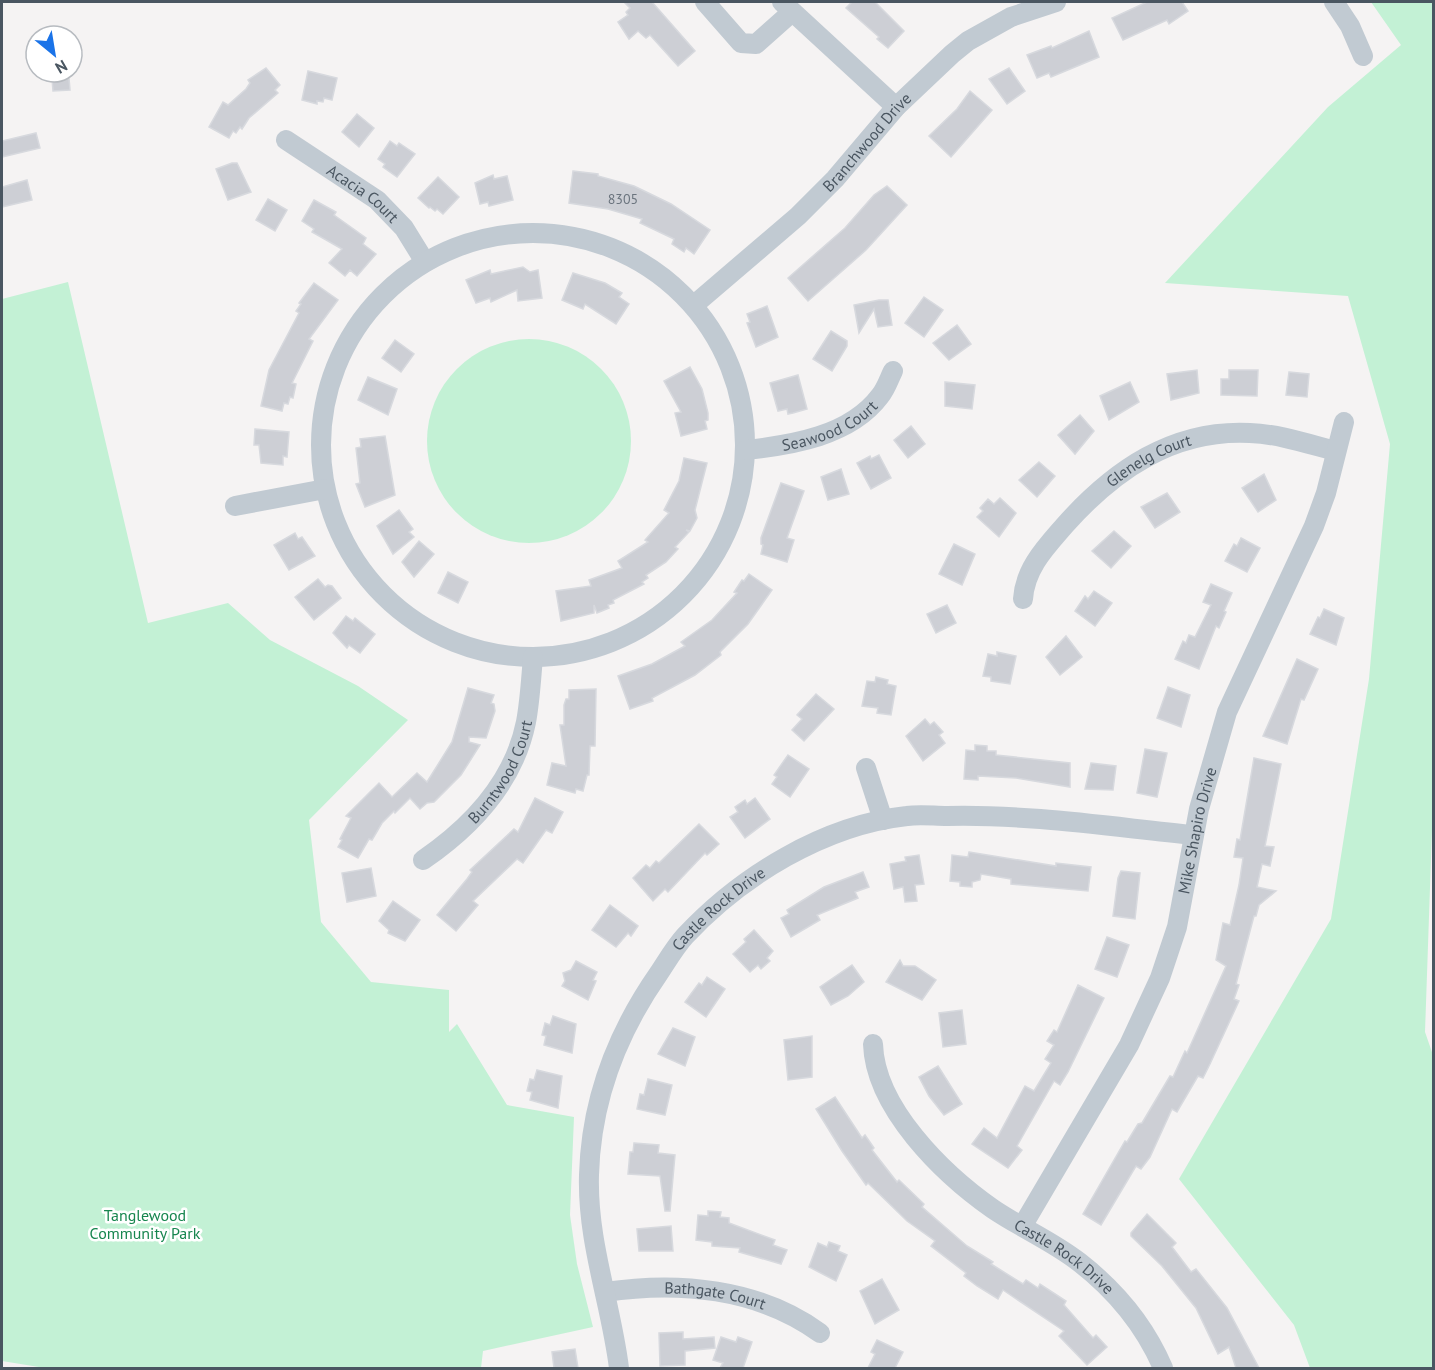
<svg xmlns="http://www.w3.org/2000/svg" width="1435" height="1370" font-family="'PT Sans',sans-serif">
  <style>
    .green { fill: #c3f1d5 }
    .building { fill: #cdcfd5; stroke: #d7d9de; stroke-width: 1.5 }
    .lines { fill: none; stroke-linecap: round; stroke-linejoin: round }
    .minor { stroke: #c1cad2; stroke-width: 20 }
    .labels { text-anchor: middle; stroke-width: 5; stroke-linejoin: round; paint-order: stroke }
    .number-label { font-size: 14px; fill: #6b747e }
    .street-label { font-size: 16px; fill: #4a5661; stroke: #fff }
    .park-label { font-size: 16px; fill: #17864f; stroke: #fff }
  </style>
  <rect width="100%" height="100%" fill="#f5f3f3"/>
  <g class="green">
    <polygon points="1371,2 1434,2 1434,772 1425,1032 1434,1058 1433,1368 1310,1368 1294,1325 1179,1179 1331,919 1369,679 1390,444 1348,296 1165,283 1328,107 1401,45"/>
    <polygon points="68,282 148,623 228,603 270,640 358,686 408,720 309,820 321,922 371,982 449,990 449,1032 457,1024 507,1105 574,1117 570,1215 577,1264 593,1327 483,1351 481,1368 45,1368 2,1361 2,299"/>
    <circle cx="529" cy="441" r="102"/>
  </g>
  <g class="building">
    <polygon points="624,2 652,2 695,51 678,66 650,35 646,38 638,31 629,39 618,22 628,15 626,12 630,8"/>
    <polygon points="852,2 875,2 904,31 888,48 877,39 879,37 846,8"/>
    <polygon points="1147,2 1182,2 1188,11 1169,24 1167,20 1123,40 1112,18"/>
    <polygon points="1089,31 1099,57 1051,77 1049,73 1037,78 1027,55 1051,46 1052,48"/>
    <polygon points="266,68 280,85 275,90 278,93 249,118 242,129 240,127 236,133 233,131 229,138 209,127 223,102 228,105 246,89 250,83 248,80"/>
    <polygon points="1009,68 1025,91 1007,104 989,79"/>
    <polygon points="308,71 337,78 332,100 324,98 323,102 317,101 317,104 302,100"/>
    <polygon points="69,78 70,90 53,91 52,79"/>
    <polygon points="970,91 992,110 951,157 929,136 957,109"/>
    <polygon points="357,114 374,128 359,147 342,132"/>
    <polygon points="36,133 40,148 2,157 2,141"/>
    <polygon points="390,141 397,146 399,143 415,154 397,177 383,167 385,164 378,159"/>
    <polygon points="232,163 237,163 251,192 228,200 216,169"/>
    <polygon points="573,171 598,174 598,176 634,186 671,204 710,230 694,254 686,248 684,252 672,244 674,239 640,223 642,219 608,209 569,203"/>
    <polygon points="493,175 494,179 507,176 513,200 489,206 488,202 480,204 475,183"/>
    <polygon points="438,177 459,197 443,214 437,209 435,211 430,207 429,208 418,198"/>
    <polygon points="27,180 32,200 2,207 2,187"/>
    <polygon points="887,186 907,205 866,250 808,301 788,278 845,228 874,195"/>
    <polygon points="268,199 287,210 275,231 256,220"/>
    <polygon points="314,200 336,212 334,215 366,238 363,244 376,254 357,276 350,270 345,276 329,263 342,249 312,232 314,229 302,221"/>
    <polygon points="523,267 530,272 538,270 542,298 518,301 517,290 491,302 490,298 476,303 466,280 490,270 491,274"/>
    <polygon points="573,273 605,283 622,293 619,297 629,304 616,324 585,304 583,309 562,300"/>
    <polygon points="314,283 338,300 309,339 313,341 292,383 296,384 293,398 290,397 288,404 284,403 282,411 261,406 269,370 299,313 296,311 301,304 299,303"/>
    <polygon points="924,297 943,310 924,337 905,323"/>
    <polygon points="879,300 888,300 892,325 878,327 874,309 859,333 854,305"/>
    <polygon points="767,306 778,337 756,347 747,323 750,322 747,314"/>
    <polygon points="957,325 971,344 949,360 933,343"/>
    <polygon points="831,331 847,341 847,346 832,371 813,359"/>
    <polygon points="395,340 414,354 401,372 382,358"/>
    <polygon points="690,367 702,389 708,413 708,420 705,421 707,429 681,436 675,413 681,412 664,381"/>
    <polygon points="1197,370 1199,393 1171,400 1167,374"/>
    <polygon points="1229,370 1258,370 1257,396 1221,395 1221,379 1229,379"/>
    <polygon points="1289,372 1309,374 1307,397 1286,395"/>
    <polygon points="798,375 807,409 793,413 788,414 787,409 778,411 770,383"/>
    <polygon points="368,377 397,389 388,415 358,400"/>
    <polygon points="945,382 975,385 972,409 945,406"/>
    <polygon points="1130,382 1139,402 1109,420 1100,396"/>
    <polygon points="1080,415 1094,431 1075,454 1058,435"/>
    <polygon points="911,426 925,444 908,458 894,440"/>
    <polygon points="255,429 289,432 287,457 283,456 283,465 261,463 259,445 254,445"/>
    <polygon points="385,436 395,495 365,507 356,484 360,483 356,448 361,447 360,439"/>
    <polygon points="879,455 891,478 871,489 857,463 870,456 871,459"/>
    <polygon points="684,458 707,463 695,510 697,518 690,531 686,530 689,532 675,547 678,549 666,562 646,575 648,578 642,582 644,584 613,600 614,603 608,605 609,608 597,613 594,605 594,613 561,621 556,591 591,586 589,580 622,568 618,561 648,542 645,540 669,513 664,510 679,481"/>
    <polygon points="1039,462 1055,476 1037,497 1019,480"/>
    <polygon points="841,469 849,494 828,500 821,477"/>
    <polygon points="1264,474 1276,500 1258,512 1242,488"/>
    <polygon points="781,483 804,491 787,538 794,540 787,562 761,554 763,545 761,544 761,538"/>
    <polygon points="1167,493 1180,512 1155,528 1141,507"/>
    <polygon points="1000,498 1016,513 999,537 977,517 983,511 980,508 988,499 994,504"/>
    <polygon points="399,510 413,529 409,532 414,537 393,554 377,526"/>
    <polygon points="1114,531 1131,546 1111,568 1092,551"/>
    <polygon points="295,533 298,539 302,537 315,556 289,570 274,545"/>
    <polygon points="1241,538 1260,548 1247,572 1225,561 1234,544 1237,546"/>
    <polygon points="419,541 434,554 414,577 402,562"/>
    <polygon points="954,544 975,554 962,585 939,574"/>
    <polygon points="448,572 468,582 458,603 438,593"/>
    <polygon points="749,574 772,590 748,624 720,652 721,655 695,675 652,698 653,701 630,709 618,676 652,664 685,646 681,642 712,620 737,593 734,592 742,580 744,581"/>
    <polygon points="318,579 325,587 328,585 332,586 341,598 314,620 295,597"/>
    <polygon points="1211,584 1232,593 1224,611 1226,612 1219,628 1216,626 1199,669 1175,659 1183,641 1186,643 1189,635 1195,637 1211,605 1203,602"/>
    <polygon points="1094,591 1112,603 1095,626 1075,611 1085,596 1088,599"/>
    <polygon points="947,605 956,623 936,633 927,614"/>
    <polygon points="1324,609 1344,618 1336,645 1310,634 1318,617 1320,618"/>
    <polygon points="346,616 353,621 355,618 375,634 360,653 349,645 347,648 333,633"/>
    <polygon points="1066,636 1082,657 1060,675 1046,657"/>
    <polygon points="997,652 1016,656 1010,684 991,681 991,677 983,676 988,654 997,656"/>
    <polygon points="1297,659 1318,669 1304,700 1301,699 1287,744 1263,736"/>
    <polygon points="876,677 888,680 887,684 896,686 891,715 877,713 878,708 862,706 867,681 875,682"/>
    <polygon points="1168,687 1190,695 1181,727 1157,718"/>
    <polygon points="468,688 494,695 491,703 494,704 495,711 486,738 469,737 469,742 480,745 461,775 434,802 427,803 420,809 410,798 395,813 394,811 382,823 372,840 369,839 358,858 338,847 342,840 340,839 351,818 346,816 379,783 392,797 417,773 427,782 452,742"/>
    <polygon points="596,689 595,746 590,746 589,775 587,775 583,791 576,789 575,793 547,785 552,763 566,766 560,725 564,725 564,705 566,699 569,699 569,690"/>
    <polygon points="816,694 834,709 804,741 792,730 802,719 797,715"/>
    <polygon points="925,719 930,725 934,722 943,732 939,735 945,743 923,761 906,736"/>
    <polygon points="975,745 987,746 987,751 996,751 996,755 1070,763 1070,787 1016,778 978,776 978,780 964,779 966,750 975,751"/>
    <polygon points="1145,749 1167,753 1157,797 1137,793"/>
    <polygon points="788,755 809,769 790,797 772,784 777,777 774,775"/>
    <polygon points="1254,758 1281,764 1265,846 1274,847 1270,866 1262,864 1257,887 1276,891 1259,905 1256,916 1254,916 1236,984 1239,985 1234,999 1239,1001 1210,1064 1203,1078 1198,1076 1177,1112 1172,1109 1150,1157 1141,1169 1136,1166 1101,1225 1083,1214 1125,1141 1127,1142 1138,1124 1142,1123 1170,1076 1173,1077 1185,1051 1187,1053 1226,966 1216,960 1223,923 1230,925 1239,885 1243,858 1234,857 1237,839 1240,840"/>
    <polygon points="1091,763 1116,766 1113,790 1085,789"/>
    <polygon points="535,798 563,812 552,833 546,830 523,863 517,859 473,901 478,905 456,931 437,915 467,879 472,872 470,870 514,829 518,832"/>
    <polygon points="755,798 770,819 745,838 730,817 738,812 735,807 745,800 747,804"/>
    <polygon points="699,824 719,844 707,855 705,853 668,892 665,889 653,901 633,878 646,865 650,868 656,861 659,863"/>
    <polygon points="969,852 1056,866 1056,863 1091,867 1088,891 1011,884 1011,879 981,874 980,880 972,882 972,887 960,886 960,882 950,881 952,855 968,857"/>
    <polygon points="919,855 924,884 915,885 917,901 905,902 903,887 894,889 890,864 906,861 905,857"/>
    <polygon points="371,868 376,896 347,902 342,873"/>
    <polygon points="1121,871 1140,873 1135,919 1113,916 1118,878"/>
    <polygon points="863,872 869,887 855,892 858,898 817,915 820,920 791,937 781,918 789,914 787,910 824,887"/>
    <polygon points="393,901 420,920 405,941 388,933 389,930 379,921"/>
    <polygon points="610,905 638,926 631,936 628,933 616,947 592,930"/>
    <polygon points="754,930 773,951 767,958 770,961 761,969 758,965 750,972 733,954 746,942 744,939"/>
    <polygon points="1107,937 1129,945 1117,977 1095,969"/>
    <polygon points="900,960 903,966 915,966 936,980 922,1000 886,982"/>
    <polygon points="576,961 597,972 593,980 596,981 588,1000 562,986 565,981 563,973 571,970"/>
    <polygon points="852,965 864,982 848,996 831,1005 820,987"/>
    <polygon points="707,977 725,989 706,1017 685,1002 699,983 702,985"/>
    <polygon points="1078,985 1104,998 1068,1072 1060,1085 1054,1081 1017,1146 1022,1150 1008,1168 972,1144 984,1128 997,1138 1025,1086 1034,1091 1051,1063 1045,1059 1054,1045 1047,1041 1054,1030 1057,1032"/>
    <polygon points="962,1010 966,1044 943,1047 939,1013"/>
    <polygon points="553,1016 576,1024 572,1053 544,1045 546,1036 542,1035 545,1023 550,1025"/>
    <polygon points="673,1028 695,1037 685,1066 658,1054"/>
    <polygon points="812,1036 812,1077 788,1080 784,1040"/>
    <polygon points="938,1066 962,1104 944,1115 929,1096 919,1077"/>
    <polygon points="537,1070 562,1076 558,1108 530,1100 532,1092 527,1091 530,1079 534,1080"/>
    <polygon points="648,1079 672,1085 665,1115 637,1109 640,1094 644,1095"/>
    <polygon points="835,1097 862,1138 865,1135 874,1148 872,1150 897,1182 899,1180 924,1204 922,1207 967,1246 993,1262 991,1264 1023,1284 1026,1280 1038,1288 1040,1284 1066,1301 1064,1305 1093,1338 1096,1335 1107,1347 1087,1365 1059,1336 1064,1331 1003,1290 998,1299 977,1286 964,1276 966,1273 931,1246 935,1241 907,1221 868,1183 866,1185 842,1151 816,1109"/>
    <polygon points="634,1143 659,1145 658,1153 675,1155 670,1211 665,1211 660,1176 628,1174 630,1152 633,1152"/>
    <polygon points="708,1211 721,1212 720,1217 729,1218 729,1223 775,1240 773,1245 787,1250 781,1264 739,1252 740,1248 712,1246 712,1242 696,1240 698,1215 708,1216"/>
    <polygon points="1147,1214 1176,1243 1172,1247 1191,1272 1196,1269 1227,1308 1259,1368 1236,1368 1229,1347 1218,1354 1196,1308 1162,1266 1131,1236 1131,1233"/>
    <polygon points="671,1226 673,1251 639,1251 637,1229"/>
    <polygon points="829,1242 840,1246 838,1251 847,1255 836,1281 809,1267 818,1243 827,1247"/>
    <polygon points="882,1279 899,1310 875,1324 860,1291"/>
    <polygon points="683,1332 683,1339 714,1337 715,1348 685,1351 685,1365 660,1366 659,1333"/>
    <polygon points="721,1337 736,1342 738,1337 752,1342 743,1368 720,1368 723,1363 713,1360"/>
    <polygon points="877,1340 903,1352 895,1368 868,1368 875,1354 871,1352"/>
    <polygon points="575,1349 578,1368 554,1368 552,1352"/>
  </g>
  <g class="lines">
    <g class="minor">
      <polyline points="705,2 741,43 756,44 792,12"/>
      <polyline points="782,2 896,107"/>
      <polyline points="1334,2 1350,26 1363,56"/>
      <path id="s1" d="M286 140 377 200 404 228 425 262"/>
      <circle cx="533" cy="445" r="212"/>
      <path id="s2" d="M694 305 798 216 835 179 896 107 952 54 968 41 1011 17 1056 2"/>
      <path id="s3" d="M746 450C792 445 850 436 880 396 886 389 889 379 893 371"/>
      <polyline points="235,506 325,489"/>
      <path id="s4" d="M1023 599C1025 568 1046 547 1065 525 1114 470 1173 429 1250 433 1279 434 1308 444 1335 451"/>
      <polyline points="866,768 883,820"/>
      <path id="s5" d="M423 860C471 827 514 782 526 722 530 701 531 679 533 657"/>
      <path id="s6" d="M873 1044C875 1108 943 1174 993 1209 1021 1228 1052 1241 1079 1262 1115 1290 1145 1326 1163 1368"/>
      <path id="s7" d="M1023 1225 1129 1045 1160 978 1177 927 1199 809 1227 712 1314 526 1326 493 1344 422"/>
      <path id="s8" d="M605 1292C678 1281 758 1288 820 1333"/>
      <path id="s9" d="M619 1368C611 1303 587 1242 589 1175 591 1101 617 1033 659 973 667 961 675 947 685 936 741 876 824 825 907 816 920 814 934 816 947 816 1029 814 1112 827 1193 835"/>
    </g>
  </g>
  <g class="labels">
    <g class="number-label">
      <text x="623" y="204">8305</text>
    </g>
    <g class="street-label">
      <text dy="6" stroke="none"><textPath href="#s2" startOffset="238">Branchwood Drive</textPath></text>
      <text dy="6" stroke="none"><textPath href="#s1" startOffset="94">Acacia Court</textPath></text>
      <text dy="6" stroke="none"><textPath href="#s3" startOffset="88">Seawood Court</textPath></text>
      <text dy="6" stroke="none"><textPath href="#s4" startOffset="194">Glenelg Court</textPath></text>
      <text dy="6" stroke="none"><textPath href="#s5" startOffset="120">Burntwood Court</textPath></text>
      <text dy="6" stroke="none"><textPath href="#s7" startOffset="435">Mike Shapiro Drive</textPath></text>
      <text dy="6" stroke="none"><textPath href="#s9" startOffset="501">Castle Rock Drive</textPath></text>
      <text dy="6" stroke="none"><textPath href="#s6" startOffset="296">Castle Rock Drive</textPath></text>
      <text dy="6" stroke="none"><textPath href="#s8" startOffset="111">Bathgate Court</textPath></text>
    </g>
    <g class="park-label">
      <text x="145" y="1221">Tanglewood<tspan x="145" dy="18">Community Park</tspan></text>
    </g>
  </g>
  <rect width="1435" height="1370" fill="none" stroke="#4a5661" stroke-width="6"/>
  <g transform="translate(54 54) rotate(150)"><circle r="28" fill="#ffffff" stroke="#b7bbc0" stroke-width="1.5"/>
  <path d="M0-4.5L10 22L0 15L-10 22Z" fill="#1a73e8"/>
  <text y="-9" font-size="16" font-weight="bold" text-anchor="middle" fill="#4a5661">N</text>
  </g>
</svg>
